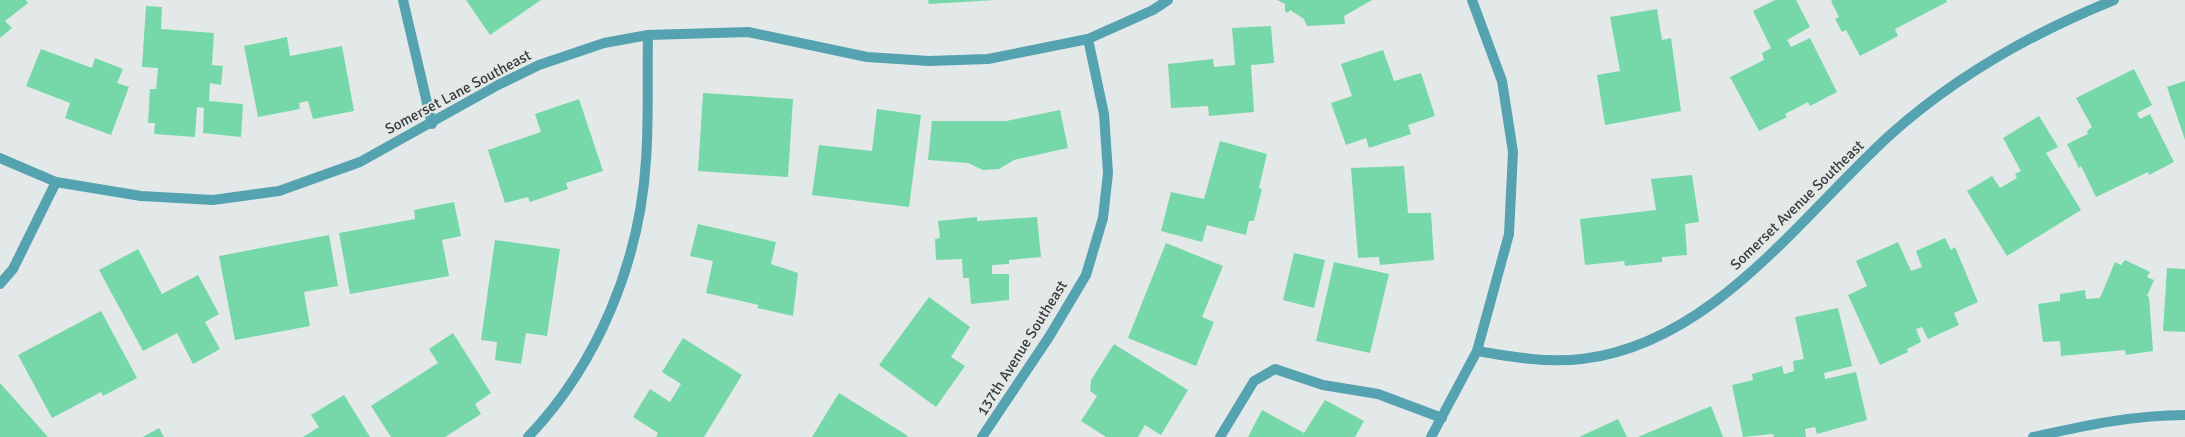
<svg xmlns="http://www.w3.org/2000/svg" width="2185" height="437" font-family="Signika,sans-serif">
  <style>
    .building { fill: #76d8a9 }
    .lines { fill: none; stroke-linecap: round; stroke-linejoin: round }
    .service { stroke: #55a2b0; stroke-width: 10 }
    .minor { stroke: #55a2b0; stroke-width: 10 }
    .tertiary { stroke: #55a2b0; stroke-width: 10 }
    .labels { text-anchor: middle; stroke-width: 4; stroke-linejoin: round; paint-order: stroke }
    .street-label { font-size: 15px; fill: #3a3c3c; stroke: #e3e9e8 }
  </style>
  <rect width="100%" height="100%" fill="#e3e9e8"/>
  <g class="building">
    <polygon points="0,0 26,0 28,3 5,21 12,28 0,38"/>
    <polygon points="466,0 541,0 490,35"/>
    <polygon points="928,0 995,0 929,4"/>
    <polygon points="1277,0 1372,0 1344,16 1345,24 1307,26 1304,19 1290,10 1288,13 1285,11 1285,4"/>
    <polygon points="1775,0 1796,0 1810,27 1787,40 1791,47 1810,38 1837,92 1810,106 1808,102 1785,114 1787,117 1759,131 1730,77 1764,60 1762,53 1771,48 1753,11"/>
    <polygon points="1833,0 1946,0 1947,2 1895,29 1898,36 1860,56 1846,30 1842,32 1835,19 1839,17 1831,1"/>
    <polygon points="146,6 162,7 161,29 214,33 212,65 223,66 221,85 210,83 209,101 243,104 241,137 203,133 204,108 197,107 195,137 154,134 155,123 148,123 150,89 156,89 158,68 142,67"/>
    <polygon points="1657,9 1662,40 1671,38 1681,111 1605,125 1597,75 1620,71 1610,17"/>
    <polygon points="1271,26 1274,63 1251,65 1254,112 1209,116 1208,106 1171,108 1168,64 1213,59 1214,67 1235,65 1232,28"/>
    <polygon points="287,37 290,56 342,46 354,111 313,119 308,101 299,103 300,109 258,117 244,46"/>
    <polygon points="41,49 92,68 95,58 123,69 117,83 129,87 111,135 65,118 70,103 26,86"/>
    <polygon points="1383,50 1394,81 1421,73 1435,116 1408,125 1411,134 1369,148 1366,138 1346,145 1331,103 1352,96 1341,64"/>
    <polygon points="2134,69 2152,105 2137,113 2140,119 2150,114 2174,162 2149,175 2148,172 2096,197 2081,166 2079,168 2067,144 2088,134 2087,131 2092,127 2076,98"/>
    <polygon points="2185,81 2185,140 2167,87"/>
    <polygon points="703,93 793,99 788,177 698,171"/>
    <polygon points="579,99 603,171 566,183 568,189 530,202 528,197 505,203 488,150 541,132 535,114"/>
    <polygon points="877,109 921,115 909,207 812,195 819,145 872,151"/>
    <polygon points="1060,110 1068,148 1014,160 999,169 983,170 968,163 928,160 932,121 1006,121"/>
    <polygon points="2039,116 2058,147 2046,153 2081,210 2007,256 1967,191 1992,176 2000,188 2017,178 2015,174 2021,171 2003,138"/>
    <polygon points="1220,141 1267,154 1259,188 1262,189 1254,221 1249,221 1246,235 1207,225 1202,242 1161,231 1171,192 1204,199"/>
    <polygon points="1404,166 1408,213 1431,213 1434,260 1380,265 1379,257 1358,258 1351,168"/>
    <polygon points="1692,175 1699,222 1685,224 1687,255 1662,257 1662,262 1625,266 1624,261 1585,265 1580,219 1656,210 1651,179"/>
    <polygon points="454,202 461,236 442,240 449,276 350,294 339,233 415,219 414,210"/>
    <polygon points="977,217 977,221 1037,217 1041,257 1009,260 1009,264 992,265 992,274 1009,274 1009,300 971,304 969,278 963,278 962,259 936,260 935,239 940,238 938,221"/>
    <polygon points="698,224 776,242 771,264 798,273 793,316 757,308 759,305 706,293 713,261 690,256"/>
    <polygon points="329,235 338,286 304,292 310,326 235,340 219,256"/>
    <polygon points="1945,238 1951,250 1955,247 1978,302 1954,313 1959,325 1928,339 1922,327 1916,329 1921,342 1907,349 1908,352 1880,365 1848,295 1867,286 1856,261 1898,242 1911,271 1922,267 1916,251"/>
    <polygon points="495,240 560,249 547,336 526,333 521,364 495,360 497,342 481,340"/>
    <polygon points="1166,243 1223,266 1202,317 1214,322 1196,366 1128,338"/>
    <polygon points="138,249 162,294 198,275 219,314 205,322 220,349 193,364 177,333 143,351 99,270"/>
    <polygon points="1294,253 1325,260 1314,308 1283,300"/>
    <polygon points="2125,260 2150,272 2147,277 2154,280 2147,296 2149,297 2153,351 2126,355 2125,350 2061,356 2060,341 2043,342 2038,304 2060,301 2060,294 2085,290 2086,299 2100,298 2115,262 2121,265"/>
    <polygon points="1334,262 1389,274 1370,353 1316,341"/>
    <polygon points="2167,268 2185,269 2185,332 2163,331"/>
    <polygon points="929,297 970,327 951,357 965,366 936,407 879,365"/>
    <polygon points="1838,308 1852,366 1824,373 1825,379 1856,372 1867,420 1817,434 1815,427 1805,429 1806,437 1774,437 1773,434 1743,437 1732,385 1753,380 1752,374 1782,366 1784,374 1794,371 1793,361 1804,359 1795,317"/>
    <polygon points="101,311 137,378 103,396 101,392 52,418 18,355"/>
    <polygon points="453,333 491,393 475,404 481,414 445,437 391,437 371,406 438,363 429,349"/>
    <polygon points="683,338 742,375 704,437 656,437 658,433 633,417 650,389 670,402 681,384 662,372"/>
    <polygon points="1114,344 1188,390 1161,435 1145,425 1138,437 1106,437 1081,421 1097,396 1090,391 1091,380"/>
    <polygon points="0,383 48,437 0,437"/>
    <polygon points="839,393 908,436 907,437 812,437"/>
    <polygon points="344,395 370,437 303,437 319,427 311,415"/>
    <polygon points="1325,400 1364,421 1355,437 1248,437 1262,410 1304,433"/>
    <polygon points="1711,406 1723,437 1638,437"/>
    <polygon points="1618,419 1627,437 1579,437"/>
    <polygon points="159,428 164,437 143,437"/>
  </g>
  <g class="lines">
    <polyline class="service" points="1220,437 1254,381 1275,369 1323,385 1378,394 1442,418"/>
    <g class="minor">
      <polyline points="403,0 432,124"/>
      <polyline points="0,158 56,182 141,196 213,200 279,191 360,162 498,85 539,65 604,43 648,35 748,32 867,57 929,61 988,59 1088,39 1153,10 1168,0"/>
      <polyline points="0,284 13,269 56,182"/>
      <path d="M1477 351C1512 357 1547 363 1582 359 1712 344 1800 217 1890 135 1956 76 2032 33 2114 0"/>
      <path d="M528 437C598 364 640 261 646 160 649 119 647 76 648 35"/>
      <polyline points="982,437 1049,337 1086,275 1103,218 1108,173 1104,114 1088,39"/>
      <path d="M2033 437C2084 426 2133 415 2185 415"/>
    </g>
    <polyline class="tertiary" points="1431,437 1477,351 1509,234 1513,152 1502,81 1472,0"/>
  </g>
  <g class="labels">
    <g class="street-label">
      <text transform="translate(458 92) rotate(-28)" y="5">Somerset Lane Southeast</text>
      <text transform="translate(1797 205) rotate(-44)" y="5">Somerset Avenue Southeast</text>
      <text transform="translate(1022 348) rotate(-58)" y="5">137th Avenue Southeast</text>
    </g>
  </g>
</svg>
